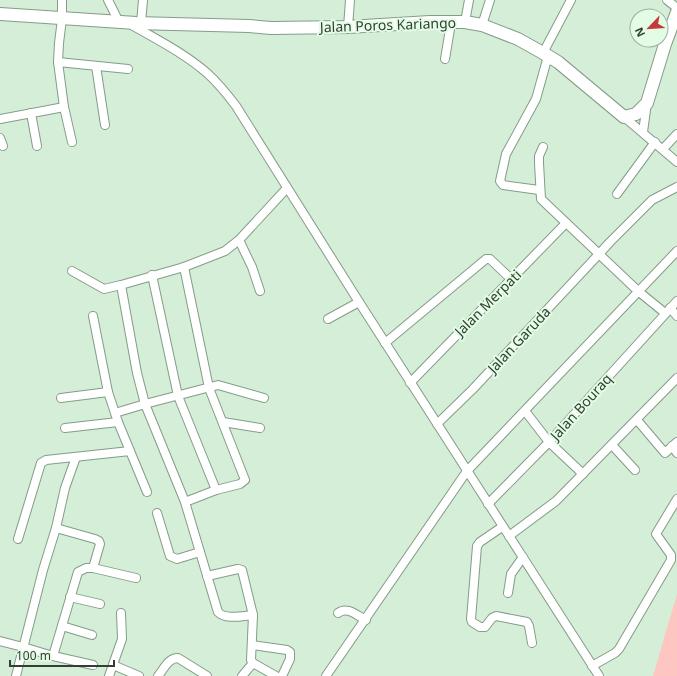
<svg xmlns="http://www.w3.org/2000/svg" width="677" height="676" font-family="'Noto Sans',sans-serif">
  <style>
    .green { fill: #fdc6c1 }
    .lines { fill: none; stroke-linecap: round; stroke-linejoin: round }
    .street-casing { stroke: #849c88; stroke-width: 10 }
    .secondary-casing { stroke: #849c88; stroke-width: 14 }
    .street { stroke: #fff; stroke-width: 8 }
    .secondary { stroke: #fff; stroke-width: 12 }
    .labels { text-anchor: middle; stroke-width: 4; stroke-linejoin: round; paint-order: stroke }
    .street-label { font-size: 14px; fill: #343e35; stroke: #e2fce5 }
  </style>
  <rect width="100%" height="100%" fill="#d5eed8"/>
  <polygon class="green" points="677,594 677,676 653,676"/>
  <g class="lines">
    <g class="street-casing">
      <g id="street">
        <polyline points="62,0 62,19 59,43 58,62 64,107 72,142"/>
        <polyline points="108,0 119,22"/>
        <polyline points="667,0 677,8"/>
        <polyline points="465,22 469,0"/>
        <polyline points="141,23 143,0"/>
        <path d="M130 24C156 39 184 53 207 73 218 83 227 94 236 106L359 302 599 676"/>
        <polyline points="482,25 490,0"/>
        <polyline points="348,27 350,0"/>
        <polyline points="543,53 571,0"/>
        <polyline points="445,59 451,23"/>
        <polyline points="58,62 128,69"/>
        <polyline points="96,66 105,125"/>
        <polyline points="31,113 37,146"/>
        <polyline points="624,117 677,162"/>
        <polyline points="0,119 64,107"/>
        <polyline points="643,132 647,103"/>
        <polyline points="0,138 3,146"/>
        <polyline points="543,147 539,156 539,163 541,199 599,254 610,242 652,200 677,187"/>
        <polyline points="663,149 677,134"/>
        <polyline points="539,190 503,185 500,181 506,154 536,99 548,56"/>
        <polyline points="617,194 655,142"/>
        <polyline points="239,240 252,267 260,291"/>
        <polyline points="184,267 209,388 245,480 240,484 216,490 185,502"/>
        <polyline points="72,271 104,289 121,285"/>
        <polyline points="152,275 178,396 216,490"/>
        <polyline points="670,308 677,316"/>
        <polyline points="93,316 108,392 118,422 130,451"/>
        <polyline points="328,319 359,302"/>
        <polyline points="385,343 486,259 490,259 512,280"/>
        <polyline points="410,383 566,223"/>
        <polyline points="61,398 108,392"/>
        <polyline points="264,398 218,385 145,404 137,373 121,285 184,267 225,251 239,240 287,188"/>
        <polyline points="525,411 549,442 583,474"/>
        <path d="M115 413 145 404 185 502 218 612C225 620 242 616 253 615L251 660 253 663 276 676"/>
        <polyline points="637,420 665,453 677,442"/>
        <polyline points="223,422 260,428"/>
        <polyline points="437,424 473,389 599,254 638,291 665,313"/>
        <polyline points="65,428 118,422"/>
        <polyline points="612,445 635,470"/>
        <polyline points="672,446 677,453"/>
        <polyline points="488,504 549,442 677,301"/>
        <polyline points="157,513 170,556 177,559 200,552"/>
        <polyline points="502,527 480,542 477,546 471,619 472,622 480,627 485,627 492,618 496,616 527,622 529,626 532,643"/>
        <polyline points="56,528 95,539 99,541 100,544 93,568"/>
        <polyline points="509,536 556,501 677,378"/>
        <polyline points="18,539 41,463 46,460 130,451 147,492"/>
        <polyline points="207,576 238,569 242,570 253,615"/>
        <polyline points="508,593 511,574 523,557"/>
        <polyline points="70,597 100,604"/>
        <path d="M338 613C347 606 356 615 366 620"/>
        <polyline points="62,626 92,635"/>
        <polyline points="0,641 23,647 53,656 78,572 86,568 93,568 136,578"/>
        <polyline points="252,645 287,650 290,652 290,659 282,676"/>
        <polyline points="53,656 93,665"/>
        <polyline points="113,665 139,676"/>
        <polyline points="592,666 615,653 619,649 671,560 671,555 656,534 677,499"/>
        <polyline points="16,676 43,570 56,528 65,488 76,457"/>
        <polyline points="109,676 122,639 121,613"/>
        <path d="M158 676C164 669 168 658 178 658L207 676"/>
        <polyline points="242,676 253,663"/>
        <polyline points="326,676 467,471 677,251"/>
      </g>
    </g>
    <g class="secondary-casing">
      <polyline id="secondary" points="0,14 136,23 249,26 271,28 348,27 430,22 465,22 482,25 518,39 543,53 558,62 624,117 636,114 647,103 665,44 677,12"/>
    </g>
    <use href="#street" class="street"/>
    <use href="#secondary" class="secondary"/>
  </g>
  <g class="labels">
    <g class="street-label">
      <text transform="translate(388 25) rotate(-2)" y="5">Jalan Poros Kariango</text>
      <text transform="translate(488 303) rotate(-45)" y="5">Jalan Merpati</text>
      <text transform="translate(519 340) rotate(-47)" y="5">Jalan Garuda</text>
      <text transform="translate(581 407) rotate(-48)" y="5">Jalan Bouraq</text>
    </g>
  </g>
  <g transform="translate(649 28) rotate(245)"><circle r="19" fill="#e2fce5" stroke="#9cb09f"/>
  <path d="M0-3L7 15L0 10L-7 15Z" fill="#c83939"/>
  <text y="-6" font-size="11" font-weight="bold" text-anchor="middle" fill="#343e35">N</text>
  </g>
  <path d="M10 660v6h104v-6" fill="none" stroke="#343e35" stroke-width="2"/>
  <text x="16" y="660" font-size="12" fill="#343e35" stroke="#e2fce5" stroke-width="3" paint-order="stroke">100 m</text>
</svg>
